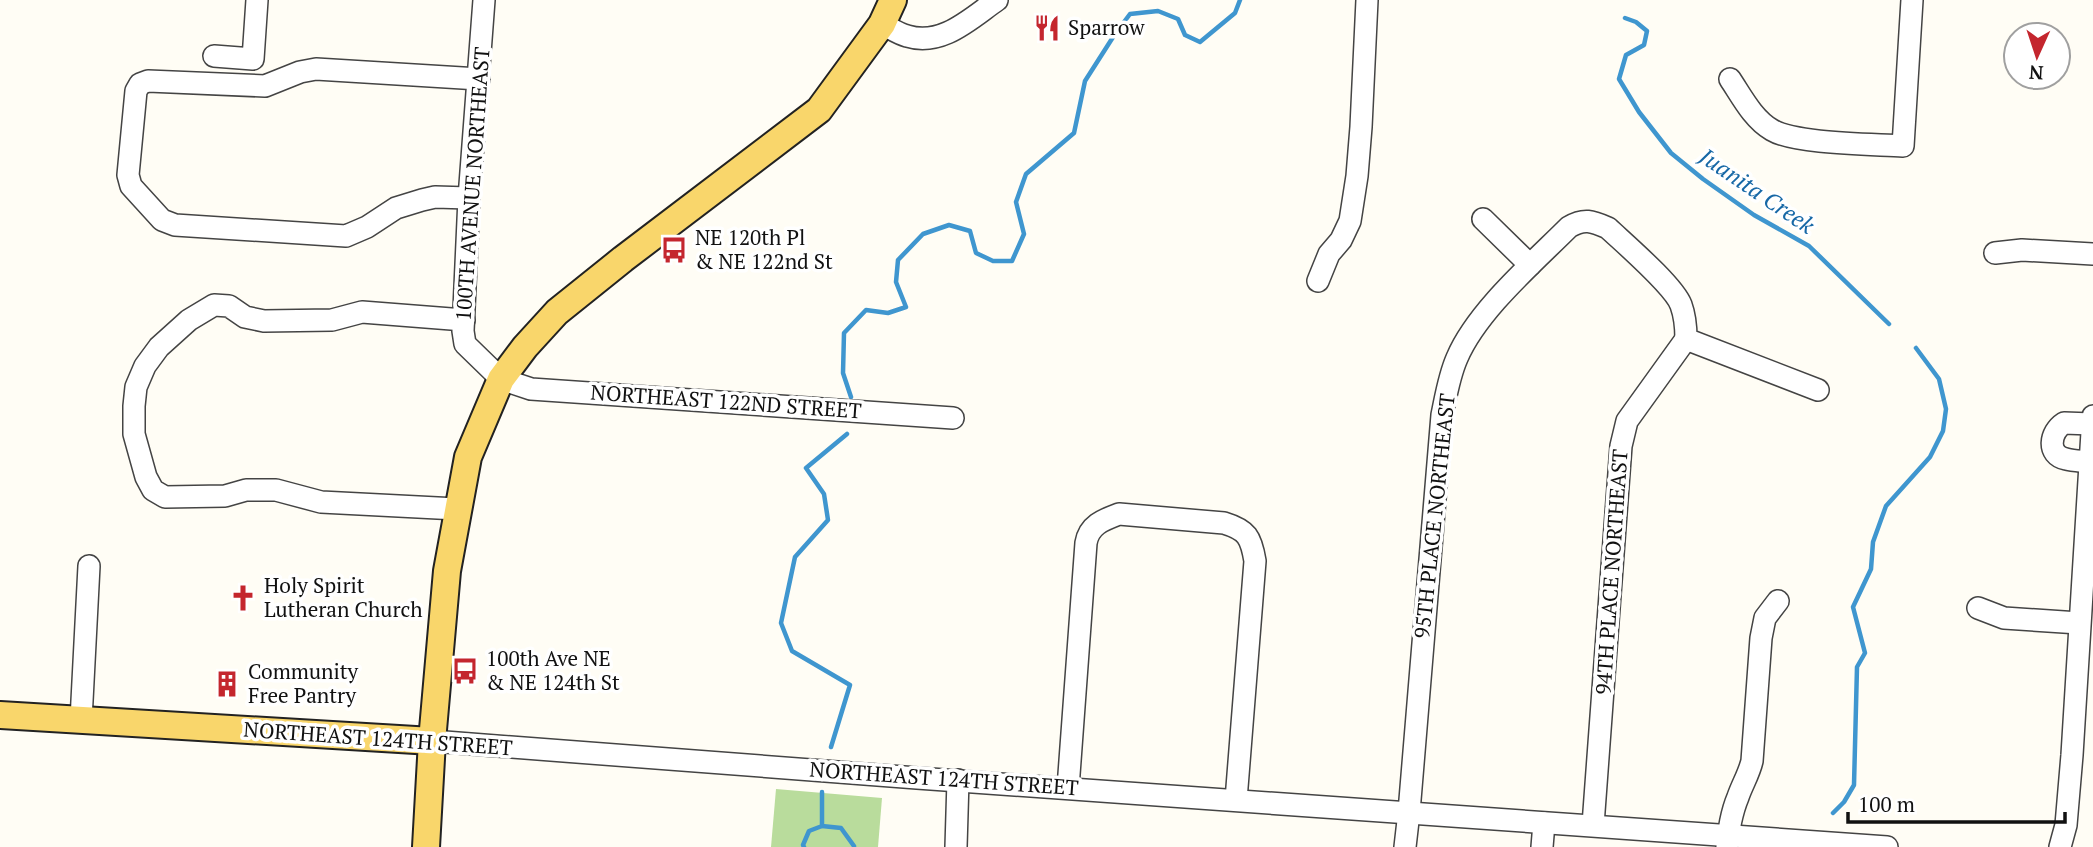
<svg xmlns="http://www.w3.org/2000/svg" width="2093" height="847" font-family="'PT Serif',serif">
  <style>
    .forest { fill: #b9dc9c }
    .lines { fill: none; stroke-linecap: round; stroke-linejoin: round }
    .stream { stroke: #3f96cf; stroke-width: 4.5 }
    .minor-casing { stroke: #444; stroke-width: 24 }
    .major-casing { stroke: #222; stroke-width: 30 }
    .minor { stroke: #fff; stroke-width: 21 }
    .major { stroke: #f9d66b; stroke-width: 26 }
    .labels { text-anchor: middle; stroke-width: 7; stroke-linejoin: round; paint-order: stroke }
    .poi-label { font-size: 21px; fill: #111; stroke: #fff; text-anchor: start }
    .street-label { font-size: 21px; fill: #111; stroke: #fff }
    .water-label { font-size: 23px; font-style: italic; fill: #1768a6; stroke: #fff }
  </style>
  <rect width="100%" height="100%" fill="#fffdf5"/>
  <polygon class="forest" points="776,789 882,798 878,847 771,847"/>
  <g class="lines">
    <g class="stream">
      <polyline points="1625,18 1636,22 1647,31 1644,45 1626,55 1619,79 1639,112 1671,153 1703,179 1754,215 1809,246 1889,324"/>
      <polyline points="851,397 843,373 844,333 866,310 888,313 906,307 896,282 898,260 923,234 949,225 970,231 976,253 993,261 1012,261 1024,234 1016,202 1026,174 1074,133 1085,81 1115,34 1130,14 1158,11 1178,19 1185,35 1200,42 1235,13 1240,0"/>
      <polyline points="831,747 850,685 792,651 781,623 795,557 828,520 824,494 806,468 847,434"/>
      <polyline points="1833,813 1844,802 1854,785 1857,667 1865,653 1853,607 1871,569 1873,542 1886,506 1930,457 1943,431 1946,409 1939,379 1916,348"/>
      <polyline points="822,826 841,828 854,846"/>
      <polyline points="804,847 803,845 809,831 822,826 822,792"/>
    </g>
    <g class="minor-casing">
      <g id="minor">
        <polyline points="484,0 469,198 463,331 465,344 501,379 531,389 953,418"/>
        <path d="M882 24C890 28 899 34 907 36 942 47 971 18 997 0"/>
        <polyline points="214,56 253,59 257,0"/>
        <path d="M1730 79C1742 97 1753 119 1772 130 1795 144 1873 144 1903 146L1912 0"/>
        <polyline points="469,198 435,197 422,200 396,208 367,227 346,236 175,225 162,220 131,186 128,175 136,91 140,84 148,81 265,86 300,72 316,69 479,79"/>
        <polyline points="1483,219 1530,265"/>
        <polyline points="1995,253 2022,250 2093,254"/>
        <polyline points="1318,281 1329,254 1341,240 1350,221 1357,176 1361,127 1367,0"/>
        <path d="M2090 462C2082 461 2073 461 2066 459 2046 455 2050 432 2064 423L2092 424"/>
        <polyline points="457,509 321,502 276,490 246,490 225,496 165,497 153,490 146,477 134,434 134,406 136,387 145,366 159,347 189,320 214,305 229,306 245,317 264,321 332,320 362,312 464,320"/>
        <polyline points="1978,608 2004,618 2079,623"/>
        <polyline points="81,720 89,566"/>
        <polyline points="432,741 917,778 1887,847"/>
        <path d="M1068 788 1086 543C1089 525 1103 520 1119 514L1224 523C1247 530 1251 537 1255 561L1236 800"/>
        <polyline points="1593,825 1621,446 1627,421 1686,339"/>
        <polyline points="956,847 958,780"/>
        <path d="M1405 847 1409 812 1442 415C1446 396 1449 376 1457 358 1477 311 1533 263 1569 227 1584 218 1592 221 1608 228 1625 244 1674 286 1681 305 1685 316 1686 327 1686 339L1818 390"/>
        <polyline points="1542,847 1544,823"/>
        <path d="M1727 847C1728 832 1732 811 1738 797 1742 785 1749 774 1752 761L1761 638 1765 618 1778 601"/>
        <polyline points="2060,847 2066,825 2072,755 2093,416"/>
      </g>
    </g>
    <g class="major-casing">
      <g id="major">
        <polyline points="0,715 432,741"/>
        <polyline points="426,847 432,741 447,571 468,457 501,379 525,347 557,312 623,259 819,110 882,24 893,0"/>
      </g>
    </g>
    <use href="#minor" class="minor"/>
    <use href="#major" class="major"/>
  </g>
  <defs>
    <g id="restaurant-bare" transform="scale(2.1)"><path d="M-5-6h1v4h1v-4h1v4h1v-4h1v5L-1.5 .5V6h-2V.5L-5-1ZM5-6V6H3V1.5H1.5Q1.5-4 5-6Z" fill="#c4262e" stroke="#fff" stroke-width="2.5" paint-order="stroke"/></g>
    <g id="bus-bare" transform="scale(2.1)"><path d="M-5-6H5V4H4V6H2V4H-2V6H-4V4H-5ZM-3.5-4V0h7V-4ZM-3.5 1.2v1.5H-2V1.2ZM2 1.2v1.5H3.5V1.2Z" fill="#c4262e" stroke="#fff" stroke-width="2.5" paint-order="stroke"/></g>
    <g id="church-bare" transform="scale(2.1)"><path d="M-1.2-6h2.4v3.5h3.3v2.4h-3.3V6h-2.4V-.1h-3.3v-2.4h3.3Z" fill="#c4262e" stroke="#fff" stroke-width="2.5" paint-order="stroke"/></g>
    <g id="building-bare" transform="scale(2.1)"><path d="M-4-6H4V6H1V3H-1V6H-4ZM-2.5-4.3h1.7v1.8h-1.7ZM.8-4.3h1.7v1.8H.8ZM-2.5-1h1.7V.8h-1.7ZM.8-1h1.7V.8H.8Z" fill="#c4262e" stroke="#fff" stroke-width="2.5" paint-order="stroke"/></g>
  </defs>
  <g fill-rule="evenodd">
    <use href="#restaurant-bare" x="1047" y="28"/>
    <use href="#bus-bare" x="674" y="250"/>
    <use href="#church-bare" x="243" y="598"/>
    <use href="#bus-bare" x="465" y="671"/>
    <use href="#building-bare" x="227" y="684"/>
  </g>
  <g class="labels">
    <g class="poi-label">
      <text x="1068" y="35">Sparrow</text>
      <text x="695" y="245">NE 120th Pl<tspan x="695" dy="24">&amp; NE 122nd St</tspan></text>
      <text x="264" y="593">Holy Spirit<tspan x="264" dy="24">Lutheran Church</tspan></text>
      <text x="486" y="666">100th Ave NE<tspan x="486" dy="24">&amp; NE 124th St</tspan></text>
      <text x="248" y="679">Community<tspan x="248" dy="24">Free Pantry</tspan></text>
    </g>
    <g class="street-label">
      <text transform="translate(473 184) rotate(-86)" y="7">100TH AVENUE NORTHEAST</text>
      <text transform="translate(726 402) rotate(4)" y="7">NORTHEAST 122ND STREET</text>
      <text transform="translate(1435 516) rotate(-84)" y="7">95TH PLACE NORTHEAST</text>
      <text transform="translate(1612 572) rotate(-86)" y="7">94TH PLACE NORTHEAST</text>
      <text transform="translate(378 739) rotate(4)" y="7">NORTHEAST 124TH STREET</text>
      <text transform="translate(944 779) rotate(4)" y="7">NORTHEAST 124TH STREET</text>
    </g>
    <g class="water-label">
      <text transform="translate(1757 191) rotate(34)" y="8">Juanita Creek</text>
    </g>
  </g>
  <g transform="translate(2037 56) rotate(183)"><circle r="33" fill="#ffffff" stroke="#a0a0a0" stroke-width="2"/>
  <path d="M0-5L12 26L0 18L-12 26Z" fill="#c4262e"/>
  <text y="-10" font-size="19" font-weight="bold" text-anchor="middle" fill="#111111">N</text>
  </g>
  <path d="M1848 812v10h217v-10" fill="none" stroke="#111111" stroke-width="3.5"/>
  <text x="1858" y="812" font-size="21" fill="#111111" stroke="#ffffff" stroke-width="5" paint-order="stroke">100 m</text>
</svg>
